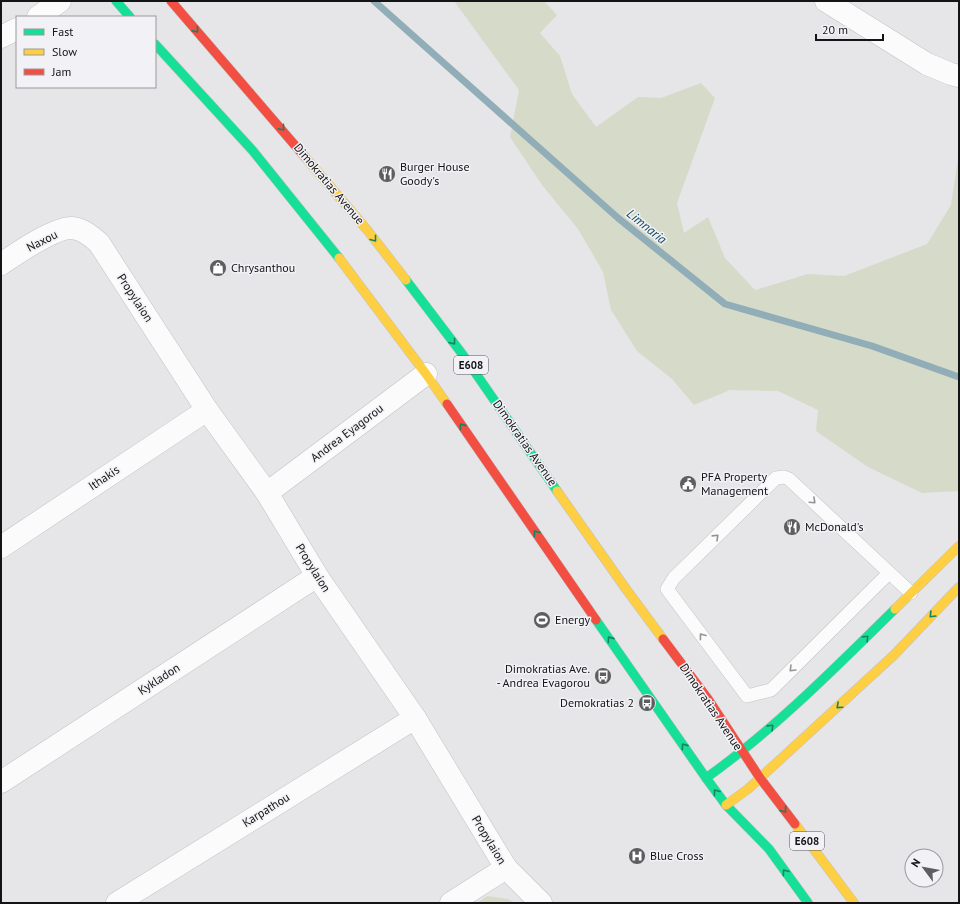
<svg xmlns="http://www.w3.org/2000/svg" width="960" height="904" font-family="'PT Sans',sans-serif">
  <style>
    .green { fill: #d6dac8 }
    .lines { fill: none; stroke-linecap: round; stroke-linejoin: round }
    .stream { stroke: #91adb8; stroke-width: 7 }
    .lane-casing { stroke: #c2c2c4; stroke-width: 14 }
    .street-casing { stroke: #c2c2c4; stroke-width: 23 }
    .fast-casing { stroke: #c2c2c4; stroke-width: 10 }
    .slow-casing { stroke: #c2c2c4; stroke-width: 10 }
    .jam-casing { stroke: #c2c2c4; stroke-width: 10 }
    .lane { stroke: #fbfbfc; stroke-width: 13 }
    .street { stroke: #fbfbfc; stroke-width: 22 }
    .fast { stroke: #16e098; stroke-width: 9 }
    .slow { stroke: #ffcf43; stroke-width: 9 }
    .jam { stroke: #f24e42; stroke-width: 9 }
    .oneway { stroke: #15845e }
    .oneway2 { stroke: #939394 }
    .labels { text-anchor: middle; stroke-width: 3; stroke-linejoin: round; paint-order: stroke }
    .shield { fill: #f2f2f6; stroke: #575759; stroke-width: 1 }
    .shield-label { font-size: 11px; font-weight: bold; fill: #141416 }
    .poi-label { font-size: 12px; fill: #141416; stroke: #f2f2f6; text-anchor: start }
    .street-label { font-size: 12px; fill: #141416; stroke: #f2f2f6 }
    .water-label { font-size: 13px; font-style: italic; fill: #154b5e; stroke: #f2f2f6 }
  </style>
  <rect width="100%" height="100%" fill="#e6e6e8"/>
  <g class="green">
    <polygon points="454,1 544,1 557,15 540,33 560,56 572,94 596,127 638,97 661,98 701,83 715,98 677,203 684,233 708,217 725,258 755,290 808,274 844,276 927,244 951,205 959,152 959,491 922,493 868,467 816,431 818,410 778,391 730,390 694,405 672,379 637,351 611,310 603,272 578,229 542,185 510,137 519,90"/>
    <polygon points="487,896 508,899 514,903 477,903"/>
  </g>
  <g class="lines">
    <polyline class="stream" points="374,1 618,218 725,304 872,346 959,377"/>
    <g class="lane-casing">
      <polyline id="lane" points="889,573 771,690 747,696 667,589 674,578 776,478 784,477 789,479 911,593"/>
    </g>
    <g class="street-casing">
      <g id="street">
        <polyline points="826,1 927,64 951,74 959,76"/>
        <polyline points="38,17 60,1"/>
        <polyline points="1,37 17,29"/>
        <path d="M1 264C16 254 55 227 72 228 83 229 91 236 99 243L207 410 267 493 317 576 415 718 506 868 541 903"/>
        <polyline points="267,493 402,392 426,374"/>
        <polyline points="1,547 207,410"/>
        <polyline points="1,782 317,576"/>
        <polyline points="117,903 415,718"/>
        <polyline points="451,903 506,868"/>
      </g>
    </g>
    <g class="fast-casing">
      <g id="fast">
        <polyline points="116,1 130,17"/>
        <polyline points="155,44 253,151 339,258"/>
        <polyline points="406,280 463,355 557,491"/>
        <polyline points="596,620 706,778 726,805 769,849 808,903"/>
        <path d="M706 778C775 729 835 668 895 609"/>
      </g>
    </g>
    <g class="slow-casing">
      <g id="slow">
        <polyline points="305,157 368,231 406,280"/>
        <polyline points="339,258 426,374 447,404"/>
        <polyline points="557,491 626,589 663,639"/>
        <polyline points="895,609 959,546"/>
        <polyline points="726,805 748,789 894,655 959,587"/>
        <polyline points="795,824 854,903"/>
      </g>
    </g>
    <g class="jam-casing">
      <g id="jam">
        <polyline points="171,1 305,157"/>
        <polyline points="447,404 596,620"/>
        <polyline points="663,639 708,699 760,778 795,824"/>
      </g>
    </g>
    <use href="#lane" class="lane"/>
    <use href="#street" class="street"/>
    <use href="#fast" class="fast"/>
    <use href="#slow" class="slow"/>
    <use href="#jam" class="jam"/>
  </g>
  <defs><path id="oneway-chevron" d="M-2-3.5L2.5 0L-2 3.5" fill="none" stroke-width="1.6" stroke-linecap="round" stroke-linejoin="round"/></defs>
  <g class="oneway">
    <use href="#oneway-chevron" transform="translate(196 30) rotate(49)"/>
    <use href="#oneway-chevron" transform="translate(282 128) rotate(50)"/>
    <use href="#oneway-chevron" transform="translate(374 239) rotate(52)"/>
    <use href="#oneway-chevron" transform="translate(453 342) rotate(52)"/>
    <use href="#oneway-chevron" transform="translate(462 426) rotate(-125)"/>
    <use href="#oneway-chevron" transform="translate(536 533) rotate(-125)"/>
    <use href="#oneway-chevron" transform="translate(932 615) rotate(134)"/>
    <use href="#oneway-chevron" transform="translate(866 638) rotate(-45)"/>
    <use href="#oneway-chevron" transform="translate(610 639) rotate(-125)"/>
    <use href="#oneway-chevron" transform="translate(839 706) rotate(138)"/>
    <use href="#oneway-chevron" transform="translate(771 727) rotate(-44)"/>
    <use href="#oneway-chevron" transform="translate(684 746) rotate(-125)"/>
    <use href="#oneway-chevron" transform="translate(716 792) rotate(-127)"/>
    <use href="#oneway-chevron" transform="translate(784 810) rotate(53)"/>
    <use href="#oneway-chevron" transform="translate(785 872) rotate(-126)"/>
  </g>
  <g class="oneway2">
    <use href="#oneway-chevron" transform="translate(813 501) rotate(43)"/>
    <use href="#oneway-chevron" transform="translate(716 537) rotate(-44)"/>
    <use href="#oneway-chevron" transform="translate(702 636) rotate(-127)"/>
    <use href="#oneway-chevron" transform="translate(792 669) rotate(135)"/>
  </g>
  <defs>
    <g id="restaurant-disc" transform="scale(0.9)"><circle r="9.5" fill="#5e5e60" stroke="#f2f2f6"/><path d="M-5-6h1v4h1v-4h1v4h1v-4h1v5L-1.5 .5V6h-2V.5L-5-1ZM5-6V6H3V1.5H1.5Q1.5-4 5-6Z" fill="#fff"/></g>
    <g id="shop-disc" transform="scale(0.9)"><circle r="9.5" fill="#5e5e60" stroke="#f2f2f6"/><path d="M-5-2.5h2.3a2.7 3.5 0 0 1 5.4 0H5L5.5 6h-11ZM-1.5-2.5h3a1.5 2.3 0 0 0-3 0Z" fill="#fff"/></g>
    <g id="civic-disc" transform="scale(0.9)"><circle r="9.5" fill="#5e5e60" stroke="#f2f2f6"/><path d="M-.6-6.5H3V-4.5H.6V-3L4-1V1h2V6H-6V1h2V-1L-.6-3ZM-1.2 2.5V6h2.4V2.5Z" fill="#fff"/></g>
    <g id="stadium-disc" transform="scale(0.9)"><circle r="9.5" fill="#5e5e60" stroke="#f2f2f6"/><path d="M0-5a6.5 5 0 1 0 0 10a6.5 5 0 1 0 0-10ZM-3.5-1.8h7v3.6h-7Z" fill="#fff"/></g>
    <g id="bus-disc" transform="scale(0.9)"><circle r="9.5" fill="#5e5e60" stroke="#f2f2f6"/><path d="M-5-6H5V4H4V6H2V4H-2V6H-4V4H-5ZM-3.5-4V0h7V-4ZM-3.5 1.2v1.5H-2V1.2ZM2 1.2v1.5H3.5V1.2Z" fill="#fff"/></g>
    <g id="hospital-disc" transform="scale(0.9)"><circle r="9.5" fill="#5e5e60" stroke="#f2f2f6"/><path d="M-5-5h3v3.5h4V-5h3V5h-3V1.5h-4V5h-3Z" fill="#fff"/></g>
  </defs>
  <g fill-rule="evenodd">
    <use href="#restaurant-disc" x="387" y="174"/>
    <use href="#shop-disc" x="218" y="268"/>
    <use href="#civic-disc" x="688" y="484"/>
    <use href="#restaurant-disc" x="792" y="527"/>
    <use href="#stadium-disc" x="542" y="620"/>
    <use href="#bus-disc" x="603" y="676"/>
    <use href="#bus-disc" x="647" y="703"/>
    <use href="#hospital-disc" x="637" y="856"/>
  </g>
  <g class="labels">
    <g class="shield">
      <rect x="454" y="356" width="34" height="18" rx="3"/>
      <rect x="790" y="832" width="34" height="18" rx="3"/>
    </g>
    <g class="shield-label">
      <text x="471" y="369">E608</text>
      <text x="807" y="845">E608</text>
    </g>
    <g class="poi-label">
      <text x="400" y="171">Burger House<tspan x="400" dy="14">Goody's</tspan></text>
      <text x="231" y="272">Chrysanthou</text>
      <text x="701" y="481">PFA Property<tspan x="701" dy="14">Management</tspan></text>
      <text x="805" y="531">McDonald's</text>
      <text x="555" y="624">Energy</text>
      <text x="590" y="673" text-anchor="end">Dimokratias Ave.<tspan x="590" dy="14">- Andrea Evagorou</tspan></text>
      <text x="634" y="707" text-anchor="end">Demokratias 2</text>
      <text x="650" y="860">Blue Cross</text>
    </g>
    <g class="street-label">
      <text transform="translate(329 184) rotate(50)" y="4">Dimokratias Avenue</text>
      <text transform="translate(42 241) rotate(-27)" y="4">Naxou</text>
      <text transform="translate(135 298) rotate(57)" y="4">Propylaion</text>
      <text transform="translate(347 433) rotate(-37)" y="4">Andrea Eyagorou</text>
      <text transform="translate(525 443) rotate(55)" y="4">Dimokratias Avenue</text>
      <text transform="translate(104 478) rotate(-34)" y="4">Ithakis</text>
      <text transform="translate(313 568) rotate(58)" y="4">Propylaion</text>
      <text transform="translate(159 679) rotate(-33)" y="4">Kykladon</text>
      <text transform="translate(711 707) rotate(56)" y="4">Dimokratias Avenue</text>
      <text transform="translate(266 810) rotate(-32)" y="4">Karpathou</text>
      <text transform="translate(489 840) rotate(59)" y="4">Propylaion</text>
    </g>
    <g class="water-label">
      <text transform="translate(647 226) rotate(39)" y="5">Limnaria</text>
    </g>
  </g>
  <rect width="960" height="904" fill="none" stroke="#141416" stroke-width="4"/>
  <rect x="16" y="16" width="140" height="72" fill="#f2f2f6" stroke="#99999c"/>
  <rect x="24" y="29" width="20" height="6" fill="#16e098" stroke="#99999c"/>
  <text x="52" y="36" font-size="12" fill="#141416">Fast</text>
  <rect x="24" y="49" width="20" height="6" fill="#ffcf43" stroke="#99999c"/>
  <text x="52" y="56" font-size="12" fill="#141416">Slow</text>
  <rect x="24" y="69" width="20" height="6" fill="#f24e42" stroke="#99999c"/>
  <text x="52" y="76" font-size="12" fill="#141416">Jam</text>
  <g transform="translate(924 868) rotate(302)"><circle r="19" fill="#f2f2f6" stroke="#99999c"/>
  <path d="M0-3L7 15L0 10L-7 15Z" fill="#5e5e60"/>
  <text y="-6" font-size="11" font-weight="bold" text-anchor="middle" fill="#141416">N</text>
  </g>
  <path d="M816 34v6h67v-6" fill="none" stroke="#141416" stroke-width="2"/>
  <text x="822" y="34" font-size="12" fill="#141416" stroke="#f2f2f6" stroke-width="3" paint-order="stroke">20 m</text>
</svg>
